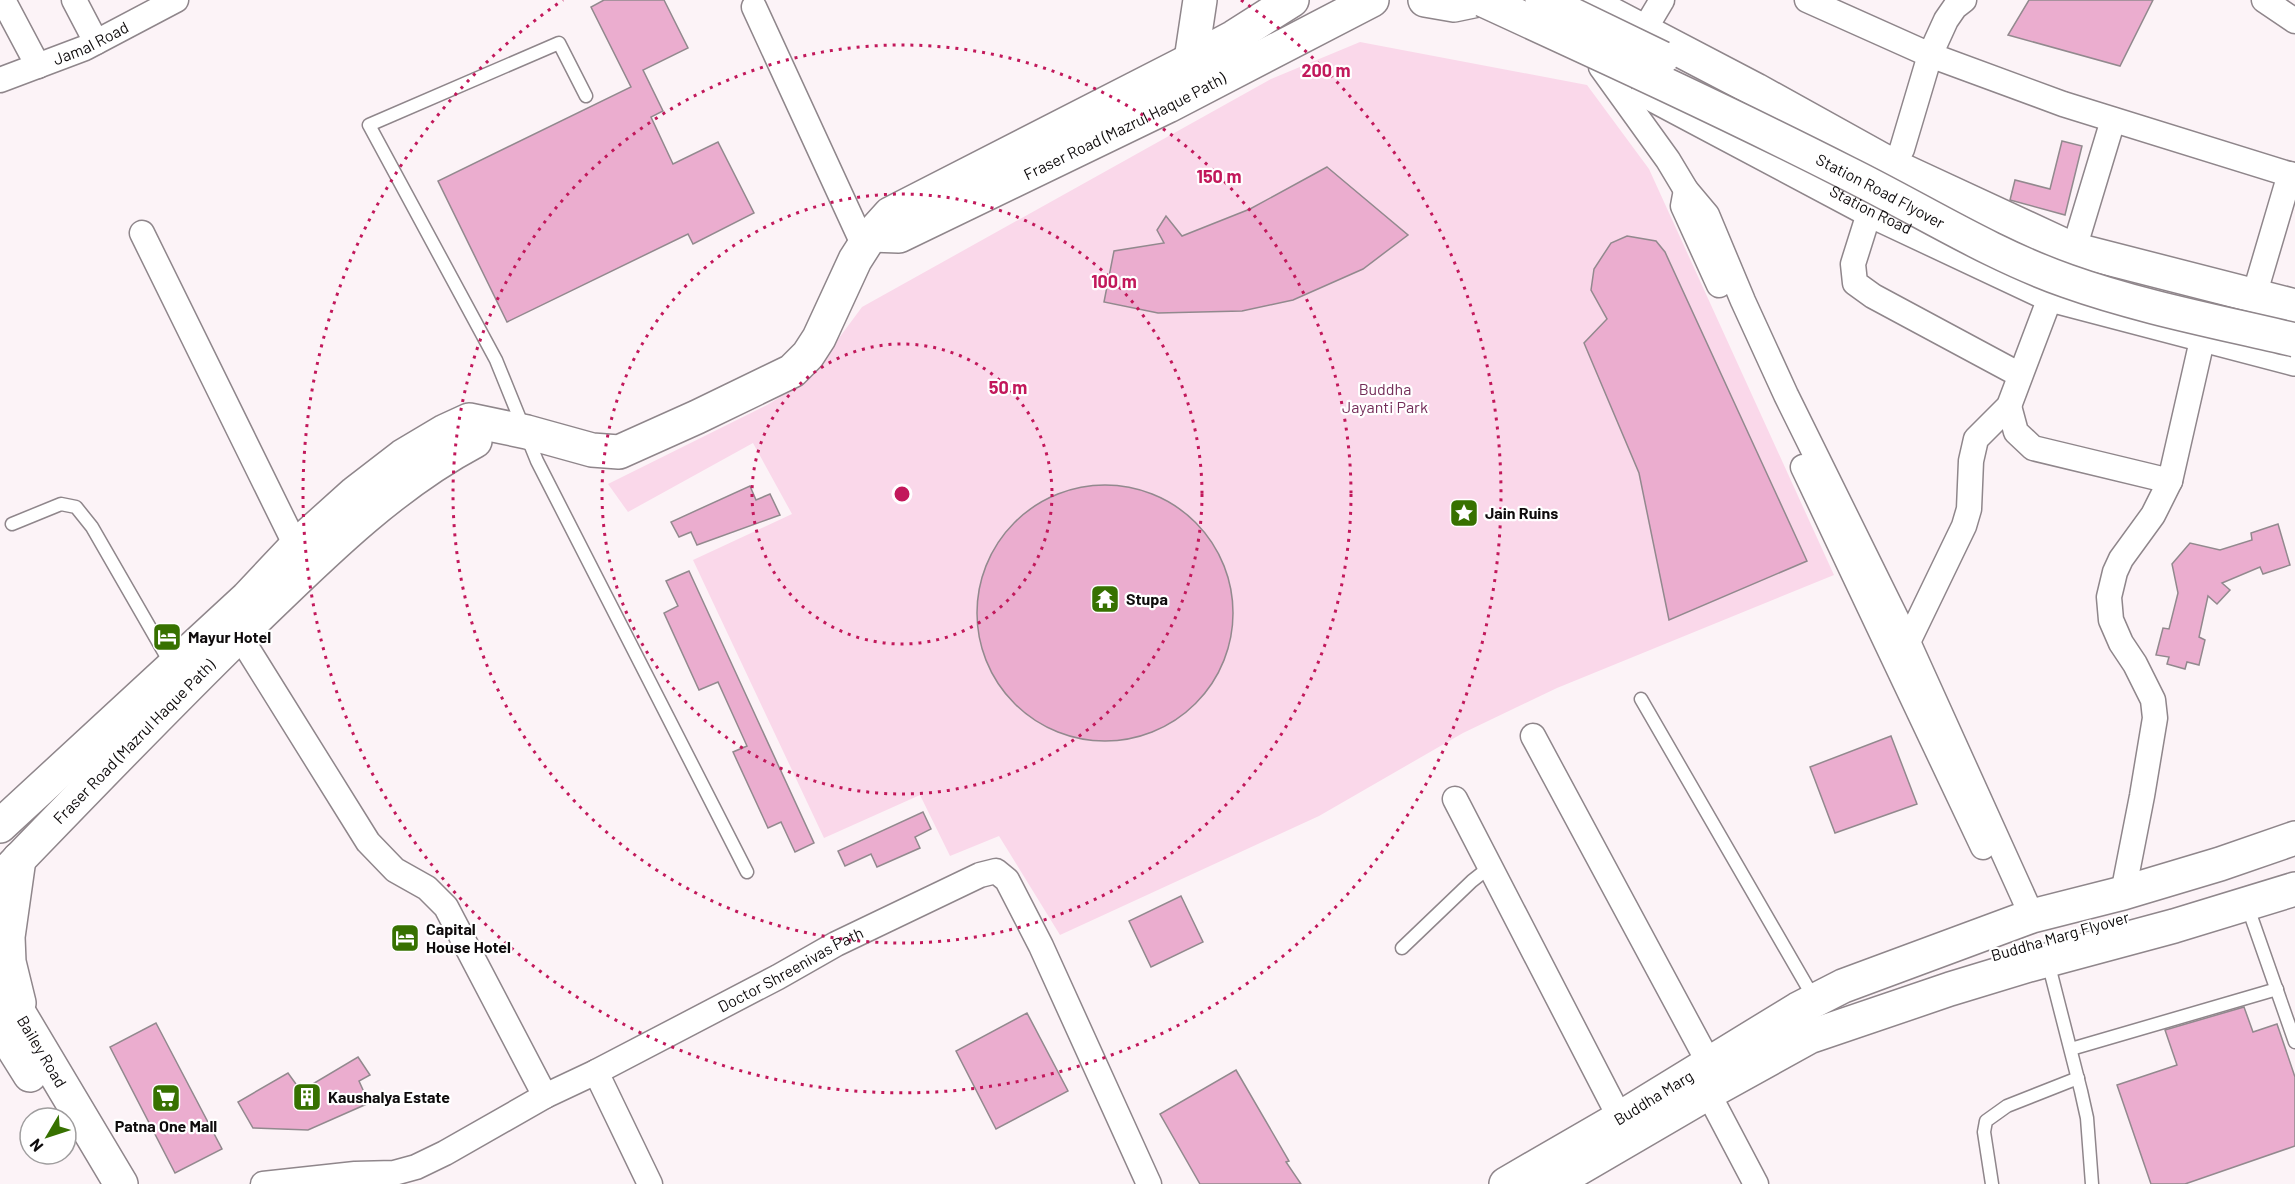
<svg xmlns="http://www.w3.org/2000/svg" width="2295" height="1184" font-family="Barlow,sans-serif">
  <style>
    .green { fill: #fad8ea }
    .building { fill: #ebadcf; stroke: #92898e; stroke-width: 1.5 }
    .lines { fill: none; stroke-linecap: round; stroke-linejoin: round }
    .lane-casing { stroke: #8f868b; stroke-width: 15 }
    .street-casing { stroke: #8f868b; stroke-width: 27 }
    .secondary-casing { stroke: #8f868b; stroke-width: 36 }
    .highway-casing { stroke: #8f868b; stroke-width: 36 }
    .lane { stroke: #fff; stroke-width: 12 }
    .street { stroke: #fff; stroke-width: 24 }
    .secondary { stroke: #fff; stroke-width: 33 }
    .highway { stroke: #fff; stroke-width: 33 }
    .primary-bridge-casing { stroke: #8f868b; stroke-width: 36; stroke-linecap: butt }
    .primary-bridge { stroke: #fff; stroke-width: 33 }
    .ring { fill: none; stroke: #c2185b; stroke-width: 3; stroke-dasharray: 3 6 }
    .labels { text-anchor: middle; stroke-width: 4.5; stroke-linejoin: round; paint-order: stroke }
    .street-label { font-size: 16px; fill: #0e0b0c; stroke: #fff }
    .park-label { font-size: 16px; fill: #732c58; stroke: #fff }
    .poi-label { font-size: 16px; font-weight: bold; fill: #0e0b0c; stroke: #fff; text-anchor: start }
    .centre { fill: #c2185b; stroke: #fff; stroke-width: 3 }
    .ring-label { font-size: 18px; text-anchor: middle; font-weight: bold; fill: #c2185b; stroke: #fff; stroke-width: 4.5; stroke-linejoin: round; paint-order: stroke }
  </style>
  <rect width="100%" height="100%" fill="#fcf3f7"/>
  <polygon class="green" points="1360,42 1587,85 1649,169 1834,575 1557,688 1463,733 1319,816 1060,935 999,836 950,856 920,795 824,838 693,560 792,514 753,443 628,512 608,484 767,405 795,388 816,369 862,307 1271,79"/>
  <g class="building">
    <polygon points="604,0 664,0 688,48 643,70 663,111 651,117 673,164 718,142 754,213 693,244 688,234 507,322 438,181 631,87 591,7"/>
    <polygon points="2029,0 2153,0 2120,66 2008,35"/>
    <polygon points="2062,141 2082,146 2065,215 2010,200 2015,180 2050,189"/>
    <polygon points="1327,167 1408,235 1363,269 1293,300 1242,311 1158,313 1104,302 1114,251 1164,243 1157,230 1166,216 1182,236 1250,209"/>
    <polygon points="1627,236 1656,241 1665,252 1807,561 1669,620 1639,473 1584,343 1607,319 1591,290 1594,269 1611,243"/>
    <circle cx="1105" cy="613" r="128"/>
    <polygon points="750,486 756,500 770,494 780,515 697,545 691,532 679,537 671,522"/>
    <polygon points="2278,524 2290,565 2263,574 2260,567 2222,583 2230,590 2217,604 2208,596 2199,637 2205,640 2199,665 2187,662 2185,669 2167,664 2169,657 2156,655 2163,628 2169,629 2178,593 2172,564 2190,543 2220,550 2252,540 2251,533"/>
    <polygon points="689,571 814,843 795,852 781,822 768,828 733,752 747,746 718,682 699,690 664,613 678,606 666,581"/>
    <polygon points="1891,736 1917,804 1835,833 1810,767"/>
    <polygon points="923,812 931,829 915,837 920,848 877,867 871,854 845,866 838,851"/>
    <polygon points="1181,896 1203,942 1151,967 1129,921"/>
    <polygon points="2244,1007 2253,1032 2277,1024 2295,1077 2295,1146 2185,1184 2151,1184 2117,1085 2177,1065 2165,1030"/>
    <polygon points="1027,1013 1068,1091 996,1129 956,1051"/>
    <polygon points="156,1023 222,1149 175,1173 110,1047"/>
    <polygon points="358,1057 370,1075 359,1081 369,1103 308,1130 253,1128 238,1102 288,1073 301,1091"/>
    <polygon points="1236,1070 1289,1161 1286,1162 1301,1184 1200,1184 1160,1114"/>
  </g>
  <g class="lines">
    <g class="lane-casing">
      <g id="lane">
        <polyline points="586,96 559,43 369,125 496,360 537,461 747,872"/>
        <polyline points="12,524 61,504 76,507 92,527 172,666"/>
        <polyline points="1641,699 1815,1000"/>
        <polyline points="2247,905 2295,1042"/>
        <polyline points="1402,948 1472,881 1491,866"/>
        <polyline points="2048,962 2081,1091 2087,1118 2092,1184"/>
        <polyline points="2071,1049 2277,989"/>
        <polyline points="1992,1184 1984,1132 1986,1121 2007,1106 2078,1078"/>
      </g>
    </g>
    <g class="street-casing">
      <g id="street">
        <polyline points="3,0 38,66"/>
        <polyline points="74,0 96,42"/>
        <polyline points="1807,0 1930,55 2063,104 2295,176"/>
        <polyline points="1964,0 1955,7 1946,20 1930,55 1902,149 1870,210 1853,264 1855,283 1873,296 2020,375"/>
        <polyline points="2264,0 2295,21"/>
        <polyline points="754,7 864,246"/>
        <polyline points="1643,32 1662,0"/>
        <polyline points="1601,67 1668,160 1686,190 1707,215 1743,301 1786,395 1908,642 2032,916"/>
        <path id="s1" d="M0 80 85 48 176 0"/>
        <polyline points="1686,190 1683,206 1719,285"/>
        <polyline points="142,233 296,546"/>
        <polyline points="2254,296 2290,174"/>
        <polyline points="2009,406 2016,432 2033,448 2170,481"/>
        <polyline points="1803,467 1983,847"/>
        <polyline points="239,635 368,842 395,870 427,888 446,907 545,1096"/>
        <polyline points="1901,650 1908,642 1964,526 1969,509 1971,461 1976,439 2009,406 2051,295 2077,239 2113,120"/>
        <polyline points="1533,736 1709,1063"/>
        <polyline points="1455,799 1620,1118"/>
        <polyline points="2123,893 2142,796 2155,718 2153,700 2135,664 2121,643 2111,620 2109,597 2115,572 2121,559 2153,515 2170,481 2203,336"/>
        <polyline points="596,1072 650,1184"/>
        <polyline points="1708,1093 1756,1184"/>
        <path id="s2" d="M263 1184 355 1174 394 1173 416 1167 445 1153 545 1096 596 1072 778 977 836 944 980 875 996 871 1007 880 1041 946 1149 1184"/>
      </g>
    </g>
    <g class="secondary-casing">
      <g id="secondary">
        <polyline points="1425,0 1454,5 1478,0"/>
        <polyline points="1584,0 1756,90 1893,166 2072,249 2295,306"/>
        <polyline points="1191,60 1200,0"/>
        <path id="s3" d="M1648 92 1870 210 2051 295 2295 359"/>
        <path id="s4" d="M871 235 899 236 1168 106 1372 0"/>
        <polyline points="0,826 247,598 296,546 355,493 403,456 445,431 469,420 527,432 592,450 619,452 697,417 792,371 808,355 819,338 855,260 871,235 890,214 1191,60 1234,37 1292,0"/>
        <path id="s5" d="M0 879C86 790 172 700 261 614 326 551 394 484 475 441"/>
        <path id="s6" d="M1506 1184 1620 1118 1798 1009 1843 986 2032 916 2123 893 2220 864 2295 838"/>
        <polyline points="1552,1184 1708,1093 1809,1037 1950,989 2029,965 2174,926 2295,889"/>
      </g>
    </g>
    <g class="highway-casing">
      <g id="highway">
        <polyline points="19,859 8,937 9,962 19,1003"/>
        <path id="s7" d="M0 981 121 1184"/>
        <polyline points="0,1027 30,1075"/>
      </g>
    </g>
    <use href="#lane" class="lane"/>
    <use href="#street" class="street"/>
    <use href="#secondary" class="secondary"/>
    <use href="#highway" class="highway"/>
    <g class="primary-bridge-casing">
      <g id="primary-bridge">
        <path id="s8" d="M1483 0C1605 56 1727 112 1847 173 1920 209 1990 254 2067 281 2140 307 2219 322 2295 340"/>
        <polyline points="1542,0 1662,58"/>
      </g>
    </g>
    <use href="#primary-bridge" class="primary-bridge"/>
  </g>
  <g class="ring">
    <circle cx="902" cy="494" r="150"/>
    <circle cx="902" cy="494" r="300"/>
    <circle cx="902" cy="494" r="449"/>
    <path d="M1241 0A599 599 0 1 1 563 0"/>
  </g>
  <defs>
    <g id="sight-square" transform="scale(1.5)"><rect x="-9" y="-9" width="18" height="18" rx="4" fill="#377100" stroke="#fff"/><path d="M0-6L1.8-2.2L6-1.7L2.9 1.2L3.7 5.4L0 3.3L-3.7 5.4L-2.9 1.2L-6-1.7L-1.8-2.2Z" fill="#fff"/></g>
    <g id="temple-square" transform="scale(1.5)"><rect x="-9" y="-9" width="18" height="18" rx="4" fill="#377100" stroke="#fff"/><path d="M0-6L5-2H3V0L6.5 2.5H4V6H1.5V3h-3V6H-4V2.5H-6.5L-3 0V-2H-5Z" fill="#fff"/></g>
    <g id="hotel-square" transform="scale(1.5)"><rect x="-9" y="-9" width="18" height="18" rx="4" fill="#377100" stroke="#fff"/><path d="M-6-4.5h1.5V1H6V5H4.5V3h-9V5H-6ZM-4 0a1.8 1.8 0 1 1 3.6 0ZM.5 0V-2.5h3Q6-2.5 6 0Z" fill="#fff"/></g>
    <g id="building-square" transform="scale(1.5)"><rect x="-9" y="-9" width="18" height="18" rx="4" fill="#377100" stroke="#fff"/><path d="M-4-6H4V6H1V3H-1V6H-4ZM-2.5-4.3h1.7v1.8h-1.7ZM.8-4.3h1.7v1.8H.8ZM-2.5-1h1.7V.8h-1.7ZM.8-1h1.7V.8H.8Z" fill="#fff"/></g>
    <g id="supermarket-square" transform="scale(1.5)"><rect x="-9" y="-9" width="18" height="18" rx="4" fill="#377100" stroke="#fff"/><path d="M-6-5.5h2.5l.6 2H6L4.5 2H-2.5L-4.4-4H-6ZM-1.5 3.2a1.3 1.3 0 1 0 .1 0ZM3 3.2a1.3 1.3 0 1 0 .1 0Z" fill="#fff"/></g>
  </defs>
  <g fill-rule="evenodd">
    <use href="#sight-square" x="1464" y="513"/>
    <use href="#temple-square" x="1105" y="599"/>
    <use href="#hotel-square" x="167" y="637"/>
    <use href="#hotel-square" x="405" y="938"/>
    <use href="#building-square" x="307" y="1097"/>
    <use href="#supermarket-square" x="166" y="1098"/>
  </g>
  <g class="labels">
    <g class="street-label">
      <text dy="6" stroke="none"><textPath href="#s1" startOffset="98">Jamal Road</textPath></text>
      <text dy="6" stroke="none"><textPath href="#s4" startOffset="279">Fraser Road (Mazrul Haque Path)</textPath></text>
      <text dy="6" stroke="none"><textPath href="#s8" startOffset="441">Station Road Flyover</textPath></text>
      <text dy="6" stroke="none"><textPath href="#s3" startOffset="252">Station Road</textPath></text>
      <text dy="6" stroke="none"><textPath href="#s5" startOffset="192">Fraser Road (Mazrul Haque Path)</textPath></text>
      <text transform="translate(2060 936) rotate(-16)" y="6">Buddha Marg Flyover</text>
      <text dy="6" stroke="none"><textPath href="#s2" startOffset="578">Doctor Shreenivas Path</textPath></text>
      <text dy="6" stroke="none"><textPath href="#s7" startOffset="82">Bailey Road</textPath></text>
      <text dy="6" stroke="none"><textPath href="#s6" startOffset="171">Buddha Marg</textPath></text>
    </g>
    <g class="park-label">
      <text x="1385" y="395">Buddha<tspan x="1385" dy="18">Jayanti Park</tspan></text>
    </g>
    <g class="poi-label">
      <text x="1485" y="519">Jain Ruins</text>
      <text x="1126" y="605">Stupa</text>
      <text x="188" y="643">Mayur Hotel</text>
      <text x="426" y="935">Capital<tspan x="426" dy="18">House Hotel</tspan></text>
      <text x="328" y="1103">Kaushalya Estate</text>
      <text x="166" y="1132" text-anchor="middle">Patna One Mall</text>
    </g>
  </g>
  <circle cx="902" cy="494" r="9" class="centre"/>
  <g class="ring-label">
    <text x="1326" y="77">200 m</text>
    <text x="1219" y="183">150 m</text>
    <text x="1114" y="288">100 m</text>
    <text x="1008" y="394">50 m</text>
  </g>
  <g transform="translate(48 1136) rotate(231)"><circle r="28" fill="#ffffff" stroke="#9f9d9e" stroke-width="1.5"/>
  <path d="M0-4.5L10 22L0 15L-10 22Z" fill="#377100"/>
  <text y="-9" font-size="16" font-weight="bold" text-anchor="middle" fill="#0e0b0c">N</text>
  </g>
</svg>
